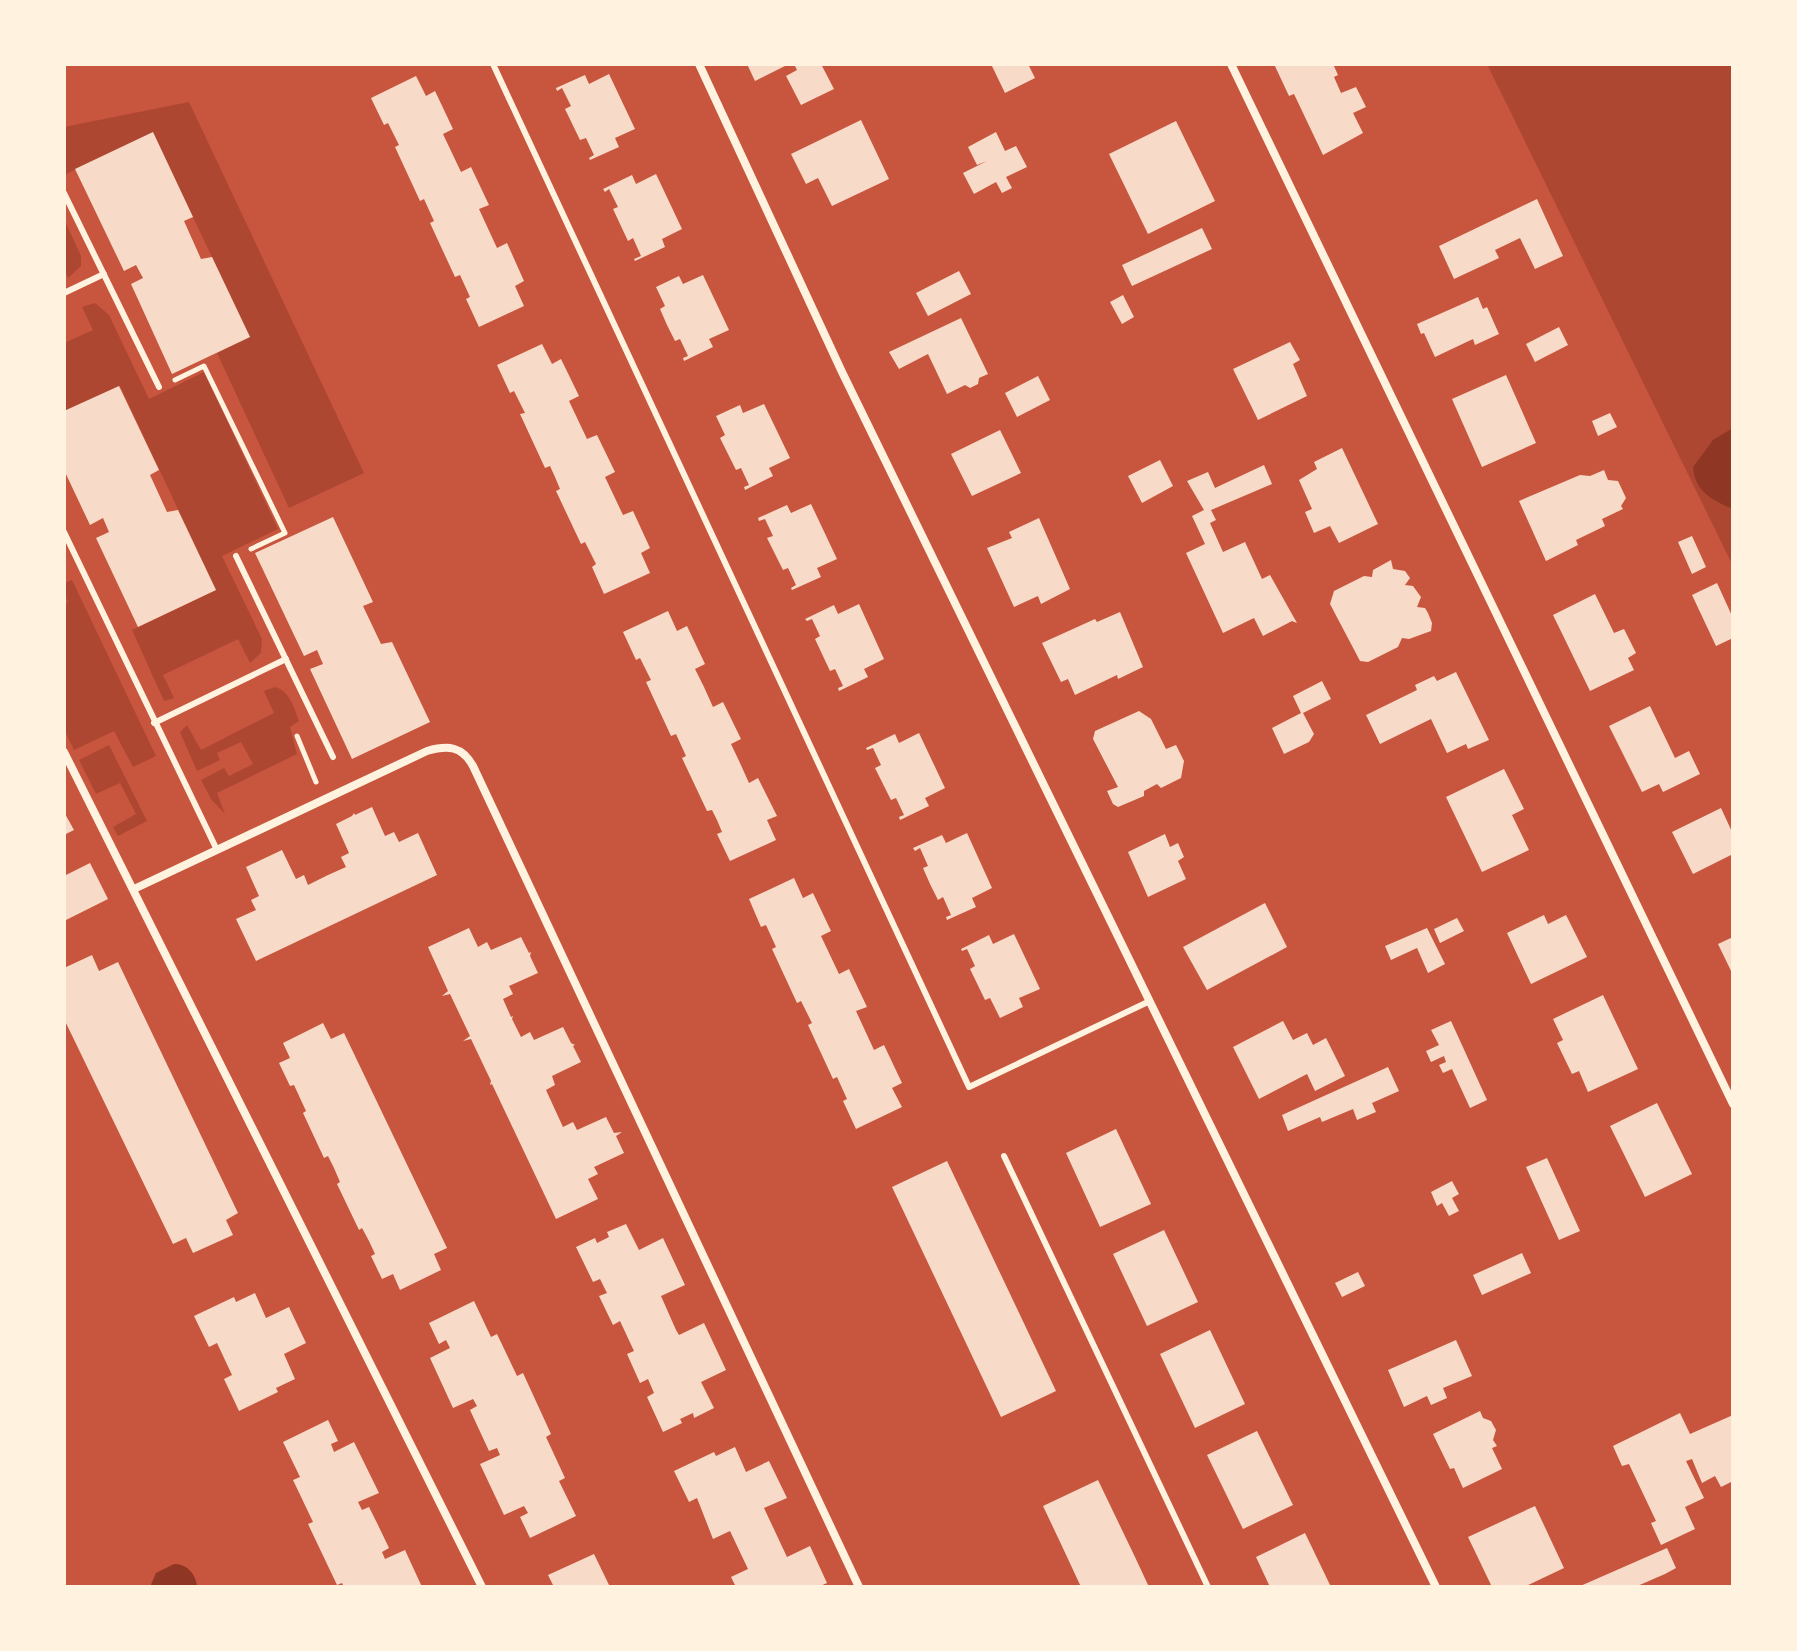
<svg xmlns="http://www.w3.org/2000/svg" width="1797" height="1651" font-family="'Nunito Sans',sans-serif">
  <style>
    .green { fill: #ae4732 }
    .water { fill: #8f3625 }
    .building { fill: #f7dbc8 }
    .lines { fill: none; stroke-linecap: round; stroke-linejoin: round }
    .path { stroke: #fff3e0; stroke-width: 5 }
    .service { stroke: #fff3e0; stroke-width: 6 }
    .minor { stroke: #fff3e0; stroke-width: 8 }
  </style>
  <rect width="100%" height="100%" fill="#c8553d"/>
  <g class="green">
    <polygon points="1487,64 1733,64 1733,566"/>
    <polygon points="189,102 364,473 289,508 217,353 250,337 153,133 64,175 64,127"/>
    <polygon points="64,219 81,256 81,266 68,278 64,268"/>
    <polygon points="95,303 109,315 149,399 204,372 278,529 222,556 262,639 261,653 250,663 238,639 163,675 174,698 164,701 132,630 216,590 120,386 64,411 64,343 93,330 82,307"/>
    <polygon points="72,580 156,756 133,767 114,731 74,750 64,729 64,605 68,602 64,593 64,583"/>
    <path d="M275 687C290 691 294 708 299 721L290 727 297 754 217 793 225 814 211 799 201 780 224 768 229 776 253 764 241 742 217 753 220 760 197 771 180 732 187 725 201 750 274 713 264 691Z"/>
    <polygon points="109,745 147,821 118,836 113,827 136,814 120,783 96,794 79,760"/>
  </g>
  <g class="water">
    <path d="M1733 428V509C1712 500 1695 492 1693 467L1713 440Z"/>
    <path d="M174 1564C187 1564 196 1574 197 1587H150L156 1573Z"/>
  </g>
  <g class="building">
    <polygon points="747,64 789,64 755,81"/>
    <polygon points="794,64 821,64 834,89 801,105 786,76 797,70"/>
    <polygon points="991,64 1028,64 1035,78 1005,93"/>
    <polygon points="1274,64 1333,64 1338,75 1334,77 1341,93 1356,87 1366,107 1353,113 1363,133 1323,155 1294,94 1289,96"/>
    <polygon points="609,74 635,129 615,138 619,147 590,160 589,158 594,155 586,138 580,140 565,109 571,106 562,88 557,91 556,88 585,75 589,84"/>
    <polygon points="416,76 426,96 435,91 453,129 443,134 461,172 471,167 489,205 479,209 497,248 507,243 524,281 515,286 524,306 479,327 466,299 470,297 460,275 455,277 430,223 434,221 424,199 420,201 395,147 399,145 388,123 384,125 371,98"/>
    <polygon points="861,120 889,179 832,206 818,178 806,184 791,154"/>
    <polygon points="1176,121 1215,201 1148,234 1109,154"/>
    <polygon points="153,132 193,217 184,221 201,259 212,257 250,337 172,374 131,284 143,278 136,265 124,271 75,169"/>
    <polygon points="996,132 1005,151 1016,146 1027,167 1006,177 1012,188 1002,193 996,182 974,194 963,173 987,161 977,165 968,147"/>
    <polygon points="656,174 682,229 662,239 665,247 635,261 634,259 641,256 633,238 628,241 620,224 613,209 618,207 609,189 605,192 603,189 632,175 636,184"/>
    <polygon points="1537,199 1563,256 1535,269 1520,238 1495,250 1499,258 1454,279 1439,246"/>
    <polygon points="1202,228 1212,249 1132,286 1122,265"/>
    <polygon points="959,271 971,294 928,316 916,293"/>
    <polygon points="703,275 729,330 709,339 713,347 684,361 683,358 688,356 680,339 675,341 667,325 660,309 665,306 656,287 679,276 683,284"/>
    <polygon points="1123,295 1134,317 1122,324 1110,302"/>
    <polygon points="1478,297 1483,309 1487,307 1499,334 1475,345 1473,339 1435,357 1424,333 1421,334 1417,324"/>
    <polygon points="961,318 988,374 979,378 978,384 970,388 965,385 947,394 928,354 899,369 889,352"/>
    <polygon points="1559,327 1568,345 1535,362 1526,344"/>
    <polygon points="1290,342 1300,360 1293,364 1307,396 1258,420 1233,369"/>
    <polygon points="542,344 552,364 561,359 579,396 569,401 587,439 597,435 615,472 605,477 623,515 633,511 650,548 641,553 650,573 604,594 592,567 596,564 585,542 581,544 556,491 560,489 555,477 550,466 545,468 520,414 525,413 514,391 510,393 497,365"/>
    <polygon points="1506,375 1536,443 1482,467 1452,399"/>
    <polygon points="1038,376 1050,400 1017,417 1005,393"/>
    <polygon points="119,386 159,470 150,475 167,512 178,510 216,590 138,627 96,538 109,532 103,518 90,525 64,470 64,411"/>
    <polygon points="764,404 790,458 769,468 773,476 745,490 744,487 749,485 741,468 736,470 720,438 725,435 716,416 740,405 743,413"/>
    <polygon points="1610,413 1617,427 1598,436 1592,421"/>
    <polygon points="1000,430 1021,473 972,496 951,454"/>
    <polygon points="1342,448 1378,524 1339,543 1330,526 1314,533 1305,512 1312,509 1299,480 1317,469 1314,462"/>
    <polygon points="1160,460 1173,486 1142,503 1128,476"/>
    <polygon points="1264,465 1272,484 1211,510 1216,520 1210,523 1223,552 1245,542 1262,579 1270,575 1297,623 1292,621 1263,636 1254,618 1223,633 1186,553 1205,544 1192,516 1204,510 1187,481 1208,472 1215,488"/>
    <polygon points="1604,470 1608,480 1618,481 1626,498 1621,506 1623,509 1602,519 1605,526 1576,540 1578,545 1546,561 1519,501 1580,475 1590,476"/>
    <polygon points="811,504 837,559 817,568 821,577 792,590 791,588 796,585 788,568 783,570 767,538 773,536 765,519 759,521 758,518 787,505 791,513"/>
    <polygon points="333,517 373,602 363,606 381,644 392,642 430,722 352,759 310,669 323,664 317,650 304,656 255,553"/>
    <polygon points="1039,518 1070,589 1041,604 1038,596 1014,607 987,548 1012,538 1009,532"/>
    <polygon points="1692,536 1706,567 1692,574 1678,542"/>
    <polygon points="1391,560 1393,569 1405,571 1410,578 1405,585 1413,586 1421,597 1417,607 1425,608 1428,613 1432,623 1431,631 1409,639 1402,638 1398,647 1368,662 1360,661 1330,604 1334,591 1364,576 1372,577 1373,570"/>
    <polygon points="1717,583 1733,618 1733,638 1716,646 1692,595"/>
    <polygon points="1595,594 1614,633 1624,629 1636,653 1628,658 1634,670 1590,691 1553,615"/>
    <polygon points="859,604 884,659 864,669 868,677 839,691 838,688 843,686 835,669 830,671 815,639 820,636 812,619 807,621 805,619 834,605 838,614"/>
    <polygon points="668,611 677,631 687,626 705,664 695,669 704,687 713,707 723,702 741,739 731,744 740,763 749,783 758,778 777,816 767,820 776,840 730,861 717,834 722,832 717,820 712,810 707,811 682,758 686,756 676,734 671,736 646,682 651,680 640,658 636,660 623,632"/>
    <polygon points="1120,612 1143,667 1118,679 1117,675 1075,695 1068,679 1061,682 1042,643 1095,619 1097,622"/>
    <polygon points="1456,672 1489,740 1468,749 1466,744 1447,753 1431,719 1380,744 1366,715 1417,690 1415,685 1434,676 1437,681"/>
    <polygon points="1322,681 1331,699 1303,713 1314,734 1309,742 1284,754 1272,728 1301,713 1293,696"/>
    <polygon points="1650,706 1675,758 1689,751 1700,774 1663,792 1659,784 1642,792 1609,726"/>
    <polygon points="1139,711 1151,719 1166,749 1176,745 1184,761 1181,778 1161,788 1157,784 1144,791 1144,796 1118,807 1113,804 1107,791 1118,787 1093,739 1095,731"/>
    <polygon points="919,733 945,788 925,798 929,806 900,820 899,817 904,815 896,798 891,800 875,768 881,765 873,748 867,750 866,748 895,734 899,743"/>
    <polygon points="1504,769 1524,809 1512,815 1529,850 1482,872 1446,797"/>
    <polygon points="372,807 385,836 394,832 399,842 418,833 437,875 256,961 236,919 256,910 251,900 259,896 246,867 282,850 296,879 304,875 308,885 328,875 346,867 341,857 349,853 336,824 352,816 354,813 355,815"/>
    <polygon points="1721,808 1733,834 1733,854 1693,874 1672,832"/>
    <polygon points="64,812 74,830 64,835"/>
    <polygon points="967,833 992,888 972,898 976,907 947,920 946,917 951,915 943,897 938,900 930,884 923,868 928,866 920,848 915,851 913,848 942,835 946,843"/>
    <polygon points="1165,834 1170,847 1178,843 1184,857 1178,861 1186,879 1148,897 1128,852"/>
    <polygon points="90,863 108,899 64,921 64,876"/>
    <polygon points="794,878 803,898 813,893 831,931 821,936 839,974 849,969 867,1007 856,1011 874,1050 884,1045 902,1083 892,1088 902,1107 856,1129 843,1101 847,1099 837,1077 833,1079 808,1025 812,1023 801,1001 797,1003 772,949 776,947 766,925 761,927 749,899"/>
    <polygon points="1265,903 1287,947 1207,990 1183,947"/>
    <polygon points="1544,915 1548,924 1566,915 1587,957 1531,984 1507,933"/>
    <polygon points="1457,918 1464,931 1440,943 1434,929"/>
    <polygon points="469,928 478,947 487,942 491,950 521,937 529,953 531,952 530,956 538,973 509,986 513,994 503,999 511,1017 513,1016 512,1019 521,1037 530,1032 534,1040 563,1027 571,1043 575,1045 573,1046 581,1062 552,1076 555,1085 546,1090 563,1127 573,1122 577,1130 606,1117 614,1133 622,1132 616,1136 624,1153 594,1167 598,1174 588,1179 598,1199 556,1219 492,1084 490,1085 491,1081 471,1039 463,1041 470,1036 450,994 442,996 448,991 428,947"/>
    <polygon points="1427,928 1445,964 1428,973 1417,948 1391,960 1385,946"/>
    <polygon points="1014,934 1040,989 1019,998 1023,1007 1000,1018 990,998 985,1000 970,969 975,966 967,949 962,951 961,949 989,935 993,944"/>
    <polygon points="1733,937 1733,975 1718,944"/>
    <polygon points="92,955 99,971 118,962 238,1213 226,1220 233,1235 193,1253 186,1238 173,1244 64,1019 64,968"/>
    <polygon points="1603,995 1638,1069 1588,1092 1579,1071 1572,1074 1557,1043 1563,1040 1553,1019"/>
    <polygon points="1283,1021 1293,1040 1307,1033 1313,1045 1326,1038 1345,1076 1315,1091 1307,1074 1259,1099 1233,1047"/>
    <polygon points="1451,1021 1487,1100 1470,1108 1452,1069 1443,1073 1439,1065 1446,1062 1444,1056 1431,1062 1426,1051 1439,1045 1431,1030"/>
    <polygon points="323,1023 331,1039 344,1033 447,1248 434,1254 441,1270 400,1290 393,1274 382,1279 371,1256 375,1254 369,1241 362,1228 359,1230 337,1184 340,1182 334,1168 328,1156 324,1158 303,1113 306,1111 294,1085 290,1086 279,1063 290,1058 283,1043"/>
    <polygon points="1388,1067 1399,1091 1372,1103 1376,1112 1357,1120 1353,1109 1322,1122 1320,1117 1288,1131 1282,1115"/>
    <polygon points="1657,1103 1692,1174 1645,1197 1610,1126"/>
    <polygon points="1116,1129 1151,1204 1100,1227 1066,1153"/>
    <polygon points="1547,1158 1580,1231 1559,1240 1526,1167"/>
    <polygon points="947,1161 1056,1391 1001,1417 892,1187"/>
    <polygon points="1452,1181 1459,1194 1452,1198 1459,1211 1449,1216 1442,1203 1437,1206 1431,1192"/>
    <polygon points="626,1224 639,1250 663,1238 685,1285 661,1296 676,1330 679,1335 704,1323 726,1370 701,1382 714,1408 694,1418 693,1413 680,1419 682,1423 663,1432 647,1397 654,1393 648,1379 640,1383 627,1354 634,1351 620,1321 613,1325 599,1296 607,1293 600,1279 593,1282 576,1247 595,1238 597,1243 609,1237 607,1232"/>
    <polygon points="1164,1230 1198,1302 1147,1326 1113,1254"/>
    <polygon points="1522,1253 1531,1273 1482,1295 1473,1275"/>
    <polygon points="1358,1272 1365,1286 1342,1297 1335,1283"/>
    <polygon points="255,1293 266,1318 289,1307 306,1343 284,1354 295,1379 276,1388 278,1392 239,1411 224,1379 232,1375 217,1343 209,1347 194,1316 234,1297 236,1302"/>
    <polygon points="474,1301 491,1337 497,1334 517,1376 523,1373 551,1434 546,1437 565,1478 559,1481 576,1516 530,1538 520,1517 528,1513 524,1506 504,1515 480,1464 500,1455 497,1448 489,1451 470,1410 477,1406 473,1399 453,1408 430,1358 450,1348 446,1340 439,1344 429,1323"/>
    <polygon points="1210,1330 1245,1404 1195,1428 1160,1354"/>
    <polygon points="1456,1340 1472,1376 1443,1388 1447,1398 1431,1405 1427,1396 1404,1407 1388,1370"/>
    <polygon points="1480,1411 1483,1418 1491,1421 1496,1430 1493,1440 1497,1446 1492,1448 1502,1469 1463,1488 1454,1468 1450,1469 1433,1434"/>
    <polygon points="1680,1413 1690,1434 1733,1415 1733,1481 1721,1487 1715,1476 1702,1483 1692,1459 1686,1461 1704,1498 1685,1507 1695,1529 1661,1545 1651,1523 1656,1521 1629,1464 1622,1466 1613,1446"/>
    <polygon points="328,1420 338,1441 331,1444 334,1452 354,1442 379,1493 358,1502 362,1510 369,1507 378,1525 389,1548 382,1552 385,1559 405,1550 422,1587 344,1587 342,1583 337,1585 308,1524 313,1522 293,1480 300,1477 283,1442"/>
    <polygon points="1257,1431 1293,1505 1243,1529 1207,1455"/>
    <polygon points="735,1447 746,1472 769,1461 787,1498 764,1508 787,1557 810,1546 827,1583 818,1587 736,1587 731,1577 748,1569 730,1531 713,1539 697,1498 689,1502 674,1471 714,1452 716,1456"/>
    <polygon points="1098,1480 1135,1557 1149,1587 1081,1587 1061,1544 1043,1506"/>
    <polygon points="1535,1506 1564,1568 1524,1587 1492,1587 1468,1537"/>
    <polygon points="1305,1533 1331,1587 1270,1587 1256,1557"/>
    <polygon points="1667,1548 1676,1568 1665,1574 1635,1587 1578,1587"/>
    <polygon points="594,1554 610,1587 554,1587 548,1575"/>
  </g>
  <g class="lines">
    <g class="path">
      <polyline points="175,380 204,366 285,533 251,549"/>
      <polyline points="297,736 316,782"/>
    </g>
    <g class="service">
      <polyline points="493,64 969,1087 1150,1001"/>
      <polyline points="64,193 159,387"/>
      <polyline points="64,293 104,274"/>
      <polyline points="64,532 217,850"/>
      <polyline points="236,556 333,757"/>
      <polyline points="154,723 286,659"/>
      <polyline points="1004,1156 1208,1587"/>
    </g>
    <g class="minor">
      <polyline points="699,64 842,372 1436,1587"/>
      <polyline points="1231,64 1733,1104"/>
      <polyline points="64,752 482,1587"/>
      <path d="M134 889 427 751C448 745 462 746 473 766L859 1587"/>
    </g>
  </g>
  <rect width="1797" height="1651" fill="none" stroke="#fff3e0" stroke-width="132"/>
</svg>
